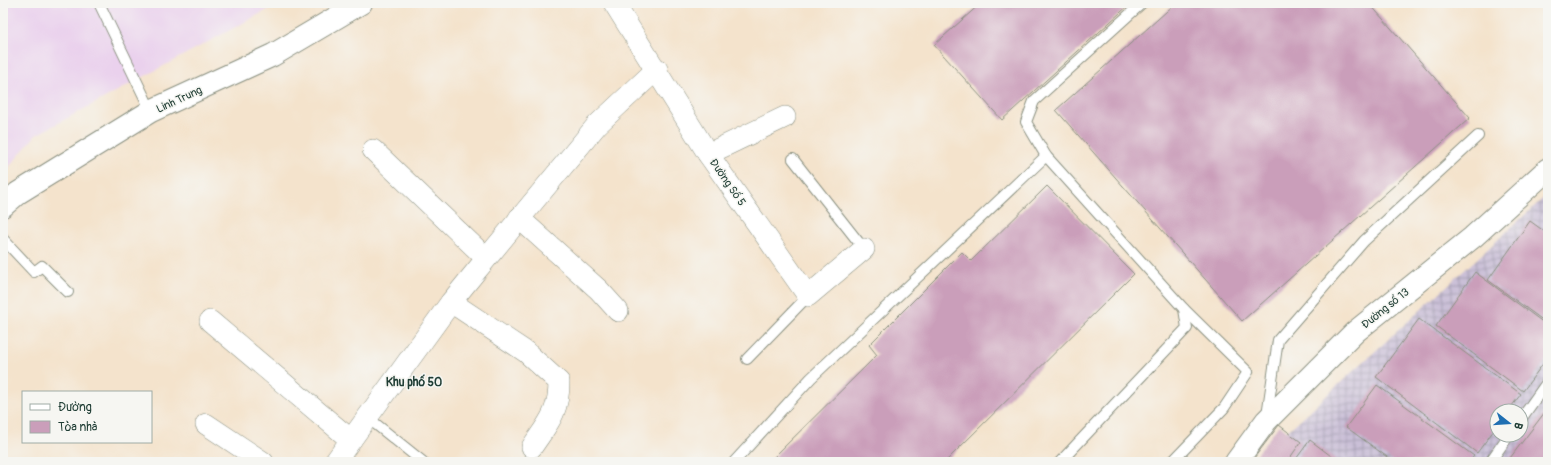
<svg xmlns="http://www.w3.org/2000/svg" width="1551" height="465" font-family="Pangolin,sans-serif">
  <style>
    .built { fill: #ead1ed }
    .industrial { fill: url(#industrial-grid); fill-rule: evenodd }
    .building { fill: #ca9eba }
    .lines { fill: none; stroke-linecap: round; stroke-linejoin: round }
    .service-casing { stroke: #8a9080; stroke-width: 12 }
    .minor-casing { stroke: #8a9080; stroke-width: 22 }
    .tertiary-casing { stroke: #8a9080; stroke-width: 24 }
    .service { stroke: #fff; stroke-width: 10 }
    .minor { stroke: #fff; stroke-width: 21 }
    .tertiary { stroke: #fff; stroke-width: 22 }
    .labels { text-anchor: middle; stroke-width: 3; stroke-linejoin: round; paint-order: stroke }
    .street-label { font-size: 11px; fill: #1f3d34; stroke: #f6f6f2 }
    .neighbourhood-label { font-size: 12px; font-weight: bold; fill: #1f3d34; stroke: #f6f6f2 }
  </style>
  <defs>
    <pattern id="industrial-grid" width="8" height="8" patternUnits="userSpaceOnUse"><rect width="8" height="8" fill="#cabfd7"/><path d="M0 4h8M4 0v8" fill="none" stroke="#a39caf"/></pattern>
  </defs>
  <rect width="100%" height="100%" fill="#f6f6f2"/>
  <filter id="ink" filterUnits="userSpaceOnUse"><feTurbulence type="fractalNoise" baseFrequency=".025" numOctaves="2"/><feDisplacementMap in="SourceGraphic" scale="8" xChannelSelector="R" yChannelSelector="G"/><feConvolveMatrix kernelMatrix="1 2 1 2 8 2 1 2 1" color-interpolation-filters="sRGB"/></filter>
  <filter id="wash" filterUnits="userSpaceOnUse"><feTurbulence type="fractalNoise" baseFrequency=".012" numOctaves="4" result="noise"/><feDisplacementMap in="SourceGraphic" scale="16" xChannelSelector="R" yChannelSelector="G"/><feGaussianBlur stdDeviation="0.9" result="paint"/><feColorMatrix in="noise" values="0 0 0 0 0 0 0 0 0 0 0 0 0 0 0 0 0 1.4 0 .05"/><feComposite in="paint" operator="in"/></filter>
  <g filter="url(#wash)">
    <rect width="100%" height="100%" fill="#f4e3cc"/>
    <polygon class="built" points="3,3 266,3 269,9 36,135 3,174"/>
    <path class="industrial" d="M1548 194V462H1266L1270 447ZM1497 411H1521V435H1497Z"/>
    <g id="blocks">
      <g class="building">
        <polygon points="981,3 1131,3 1002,120 934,45"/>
        <polygon points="1176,3 1369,3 1470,118 1242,321 1056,110"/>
        <polygon points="1047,186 1134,274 945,462 769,462 877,355 869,345 962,252 971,261"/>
        <polygon points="1530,221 1548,234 1548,324 1488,280"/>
        <polygon points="1475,272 1548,326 1548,357 1523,391 1436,326"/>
        <polygon points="1419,319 1521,394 1508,411 1497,411 1497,426 1477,453 1376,377"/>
        <polygon points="1377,385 1474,456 1469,462 1394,462 1346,427"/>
        <polygon points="1548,408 1548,462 1507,462"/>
        <polygon points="1279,425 1301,442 1287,462 1251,462"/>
        <polygon points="1310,440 1339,462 1301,462 1296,459"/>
      </g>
    </g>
  </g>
  <g filter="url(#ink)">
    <use href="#blocks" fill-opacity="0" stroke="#8a9080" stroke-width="1"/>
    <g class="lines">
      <g class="service-casing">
        <g id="service">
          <polyline points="99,3 151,111"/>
          <polyline points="793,159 864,249"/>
          <polyline points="3,239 34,272 42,266 68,292"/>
          <polyline points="747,359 808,296"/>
          <polyline points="1267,415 1278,340 1364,241 1478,136"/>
          <polyline points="367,417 423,462"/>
          <polyline points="1521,419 1548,381"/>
          <polyline points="734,462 811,378 1046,156"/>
          <polyline points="1060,462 1187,328 1184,309 1046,156 1026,122 1034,101 1142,3"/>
          <polyline points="1172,462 1224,408 1248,372 1184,309"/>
          <polyline points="1490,462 1509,435"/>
        </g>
      </g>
      <g class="minor-casing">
        <g id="minor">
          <polyline points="614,3 708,154 808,296 864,249"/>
          <polyline points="373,150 486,258"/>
          <polyline points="708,154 785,117"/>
          <polyline points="519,218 599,290 618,311"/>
          <path d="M451 302 526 352 559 382C559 413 548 423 532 447"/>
          <polyline points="210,321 351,440"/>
          <polyline points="206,424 263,462"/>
          <polyline points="335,462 451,302 477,270 597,125 657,69"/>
        </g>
      </g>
      <g class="tertiary-casing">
        <g id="tertiary">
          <polyline points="3,206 18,193 151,111 273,55 361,3"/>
          <polyline points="1236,462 1266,421 1355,332 1473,237 1548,169"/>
        </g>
      </g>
      <use href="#service" class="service"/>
      <use href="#minor" class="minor"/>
      <use href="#tertiary" class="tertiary"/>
    </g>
  </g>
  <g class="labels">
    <g class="street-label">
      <text transform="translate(179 99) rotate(-25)" y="4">Linh Trung</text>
      <text transform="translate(728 182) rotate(55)" y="4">Đường Số 5</text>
      <text transform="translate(1385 308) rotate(-39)" y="4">Đường số 13</text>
    </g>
    <g class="neighbourhood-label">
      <text x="414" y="386">Khu phố 50</text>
    </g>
  </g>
  <rect width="1551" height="465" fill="none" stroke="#f6f6f2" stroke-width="16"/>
  <rect x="22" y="391" width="130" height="52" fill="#f6f6f2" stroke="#a0aca6"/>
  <rect x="30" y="404" width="20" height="6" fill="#ffffff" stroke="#a0aca6"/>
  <text x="58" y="411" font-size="12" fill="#1f3d34">Đường</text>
  <rect x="30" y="421" width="20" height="12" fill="#ca9eba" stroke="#a0aca6"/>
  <text x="58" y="431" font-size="12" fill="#1f3d34">Tòa nhà</text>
  <g transform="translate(1509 423) rotate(107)"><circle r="19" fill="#f6f6f2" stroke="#a0aca6"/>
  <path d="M0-3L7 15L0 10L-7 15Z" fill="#1f6fb2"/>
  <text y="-6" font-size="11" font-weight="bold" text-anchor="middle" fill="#1f3d34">B</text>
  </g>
</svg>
